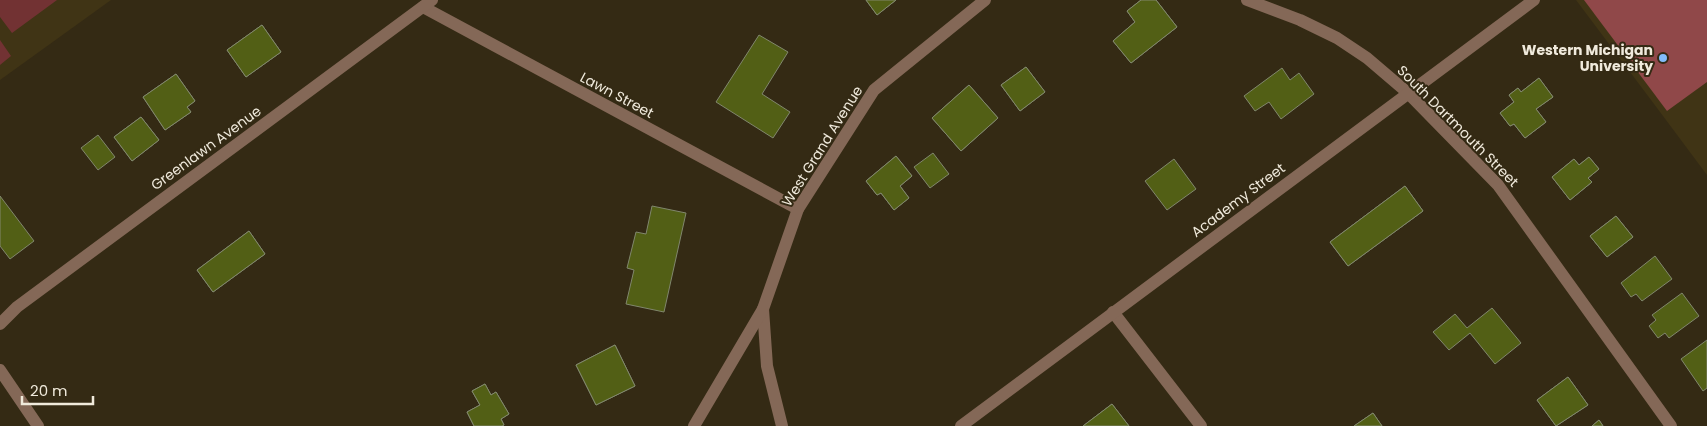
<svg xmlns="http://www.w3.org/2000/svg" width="1707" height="426" font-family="Poppins,sans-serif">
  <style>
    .built { fill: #403415 }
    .green { fill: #723233 }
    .forest { fill: #904849 }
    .building { fill: #525f15; stroke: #81876d }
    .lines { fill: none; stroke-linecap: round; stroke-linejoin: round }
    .minor { stroke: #846857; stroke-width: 12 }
    .poi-dot { fill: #82bcfa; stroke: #342a14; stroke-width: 2 }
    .labels { text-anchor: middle; stroke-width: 4; stroke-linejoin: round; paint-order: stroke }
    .poi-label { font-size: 14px; font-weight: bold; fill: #f0eadc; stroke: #342a14; text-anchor: end }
    .street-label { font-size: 14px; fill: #f0eadc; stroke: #342a14 }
  </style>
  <rect width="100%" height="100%" fill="#342a14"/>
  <g class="built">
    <polygon points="0,0 111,0 0,80"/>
    <polygon points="1576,0 1707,0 1707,175 1663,116"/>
  </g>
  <g class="green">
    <polygon points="0,0 57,0 12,33 0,17"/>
    <polygon points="0,40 11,56 0,65"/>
  </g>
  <polygon class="forest" points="1584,0 1707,0 1707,82 1667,111"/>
  <g class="building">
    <polygon points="866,0 896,0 877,15"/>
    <polygon points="866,0 896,0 877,15"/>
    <polygon points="1141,0 1156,0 1177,27 1131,63 1113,41 1135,22 1127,11"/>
    <polygon points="1141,0 1156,0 1177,27 1131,63 1113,41 1135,22 1127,11"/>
    <polygon points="262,25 281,52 246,77 227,50"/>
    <polygon points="262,25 281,52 246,77 227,50"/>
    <polygon points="759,35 788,52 762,94 790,112 773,138 716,102"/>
    <polygon points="1026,67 1045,92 1020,111 1001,85"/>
    <polygon points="1026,67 1045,92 1020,111 1001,85"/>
    <polygon points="1282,68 1290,80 1299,73 1314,94 1281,119 1269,102 1255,111 1244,96"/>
    <polygon points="176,74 195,101 187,107 191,112 165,130 143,97"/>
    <polygon points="176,74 195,101 187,107 191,112 165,130 143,97"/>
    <polygon points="1539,78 1553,97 1536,109 1546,122 1525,138 1514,124 1510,126 1500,113 1514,102 1509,95 1518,88 1521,92"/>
    <polygon points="1539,78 1553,97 1536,109 1546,122 1525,138 1514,124 1510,126 1500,113 1514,102 1509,95 1518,88 1521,92"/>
    <polygon points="969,85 998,118 961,151 932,118"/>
    <polygon points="969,85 998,118 961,151 932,118"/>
    <polygon points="141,117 159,140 132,161 114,137"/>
    <polygon points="141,117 159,140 132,161 114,137"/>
    <polygon points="98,135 115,157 98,170 81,148"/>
    <polygon points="933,153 949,174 930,188 914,167"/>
    <polygon points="896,156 912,176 900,186 909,198 894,210 881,193 877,195 866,181"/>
    <polygon points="896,156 912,176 900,186 909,198 894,210 881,193 877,195 866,181"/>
    <polygon points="1589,157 1599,169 1588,178 1592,182 1570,200 1552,177 1574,159 1579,165"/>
    <polygon points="1589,157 1599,169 1588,178 1592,182 1570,200 1552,177 1574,159 1579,165"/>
    <polygon points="1174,159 1196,189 1167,210 1145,181"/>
    <polygon points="1405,186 1423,211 1348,266 1330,242"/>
    <polygon points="1405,186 1423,211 1348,266 1330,242"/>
    <polygon points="0,196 34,241 10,259 0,246"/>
    <polygon points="652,206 686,213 664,312 626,304 634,270 627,268 636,232 646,234"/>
    <polygon points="1616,216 1633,237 1607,257 1590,236"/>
    <polygon points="1616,216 1633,237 1607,257 1590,236"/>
    <polygon points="249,231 265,254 213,292 197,270"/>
    <polygon points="249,231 265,254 213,292 197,270"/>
    <polygon points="1655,256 1672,279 1642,301 1636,294 1631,297 1621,283"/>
    <polygon points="1682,293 1699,316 1669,338 1665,333 1658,338 1649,326 1656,320 1652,315"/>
    <polygon points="1492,308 1521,343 1495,364 1470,333 1449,350 1433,332 1455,314 1467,328"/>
    <polygon points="1707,340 1707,388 1703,391 1681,359"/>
    <polygon points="615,345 635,386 596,405 576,365"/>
    <polygon points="615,345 635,386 596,405 576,365"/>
    <polygon points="1568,377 1588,405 1556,426 1537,400"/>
    <polygon points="1568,377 1588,405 1556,426 1537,400"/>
    <polygon points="485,384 491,395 496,392 509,414 501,419 504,425 502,426 474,426 467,412 480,405 472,391"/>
    <polygon points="485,384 491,395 496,392 509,414 501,419 504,425 502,426 474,426 467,412 480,405 472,391"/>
    <polygon points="1112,404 1129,426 1083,426"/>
    <polygon points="1112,404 1129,426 1083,426"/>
    <polygon points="1373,413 1382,426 1354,426"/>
    <polygon points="1373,413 1382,426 1354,426"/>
    <polygon points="1599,420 1603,426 1592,426"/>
    <polygon points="1599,420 1603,426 1592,426"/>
  </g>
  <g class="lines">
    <g class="minor">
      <polyline points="1247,0 1300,20 1337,38 1367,58 1408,93 1498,185 1671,426"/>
      <polyline points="423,7 798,209"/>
      <polyline points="763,309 767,366 782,426"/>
      <polyline points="1113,312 1201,426"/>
      <polyline points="0,324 17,307 432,0"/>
      <polyline points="0,370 38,426"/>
      <polyline points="694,426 763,309 798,209 874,90 985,0"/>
      <polyline points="961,426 1534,0"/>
    </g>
  </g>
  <circle class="poi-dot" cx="1663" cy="58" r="5"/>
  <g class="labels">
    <g class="poi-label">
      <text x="1653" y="55">Western Michigan<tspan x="1653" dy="16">University</tspan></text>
    </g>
    <g class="street-label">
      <text transform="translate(617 95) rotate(28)" y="5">Lawn Street</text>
      <text transform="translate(1458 126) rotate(45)" y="5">South Dartmouth Street</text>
      <text transform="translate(822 146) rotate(-58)" y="5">West Grand Avenue</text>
      <text transform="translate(206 148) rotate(-36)" y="5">Greenlawn Avenue</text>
      <text transform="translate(1238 200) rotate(-37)" y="5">Academy Street</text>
    </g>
  </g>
  <path d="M22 396v8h71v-8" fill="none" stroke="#f0eadc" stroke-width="2.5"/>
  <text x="30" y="396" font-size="15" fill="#f0eadc" stroke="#342a14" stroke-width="4" paint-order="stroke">20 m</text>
</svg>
